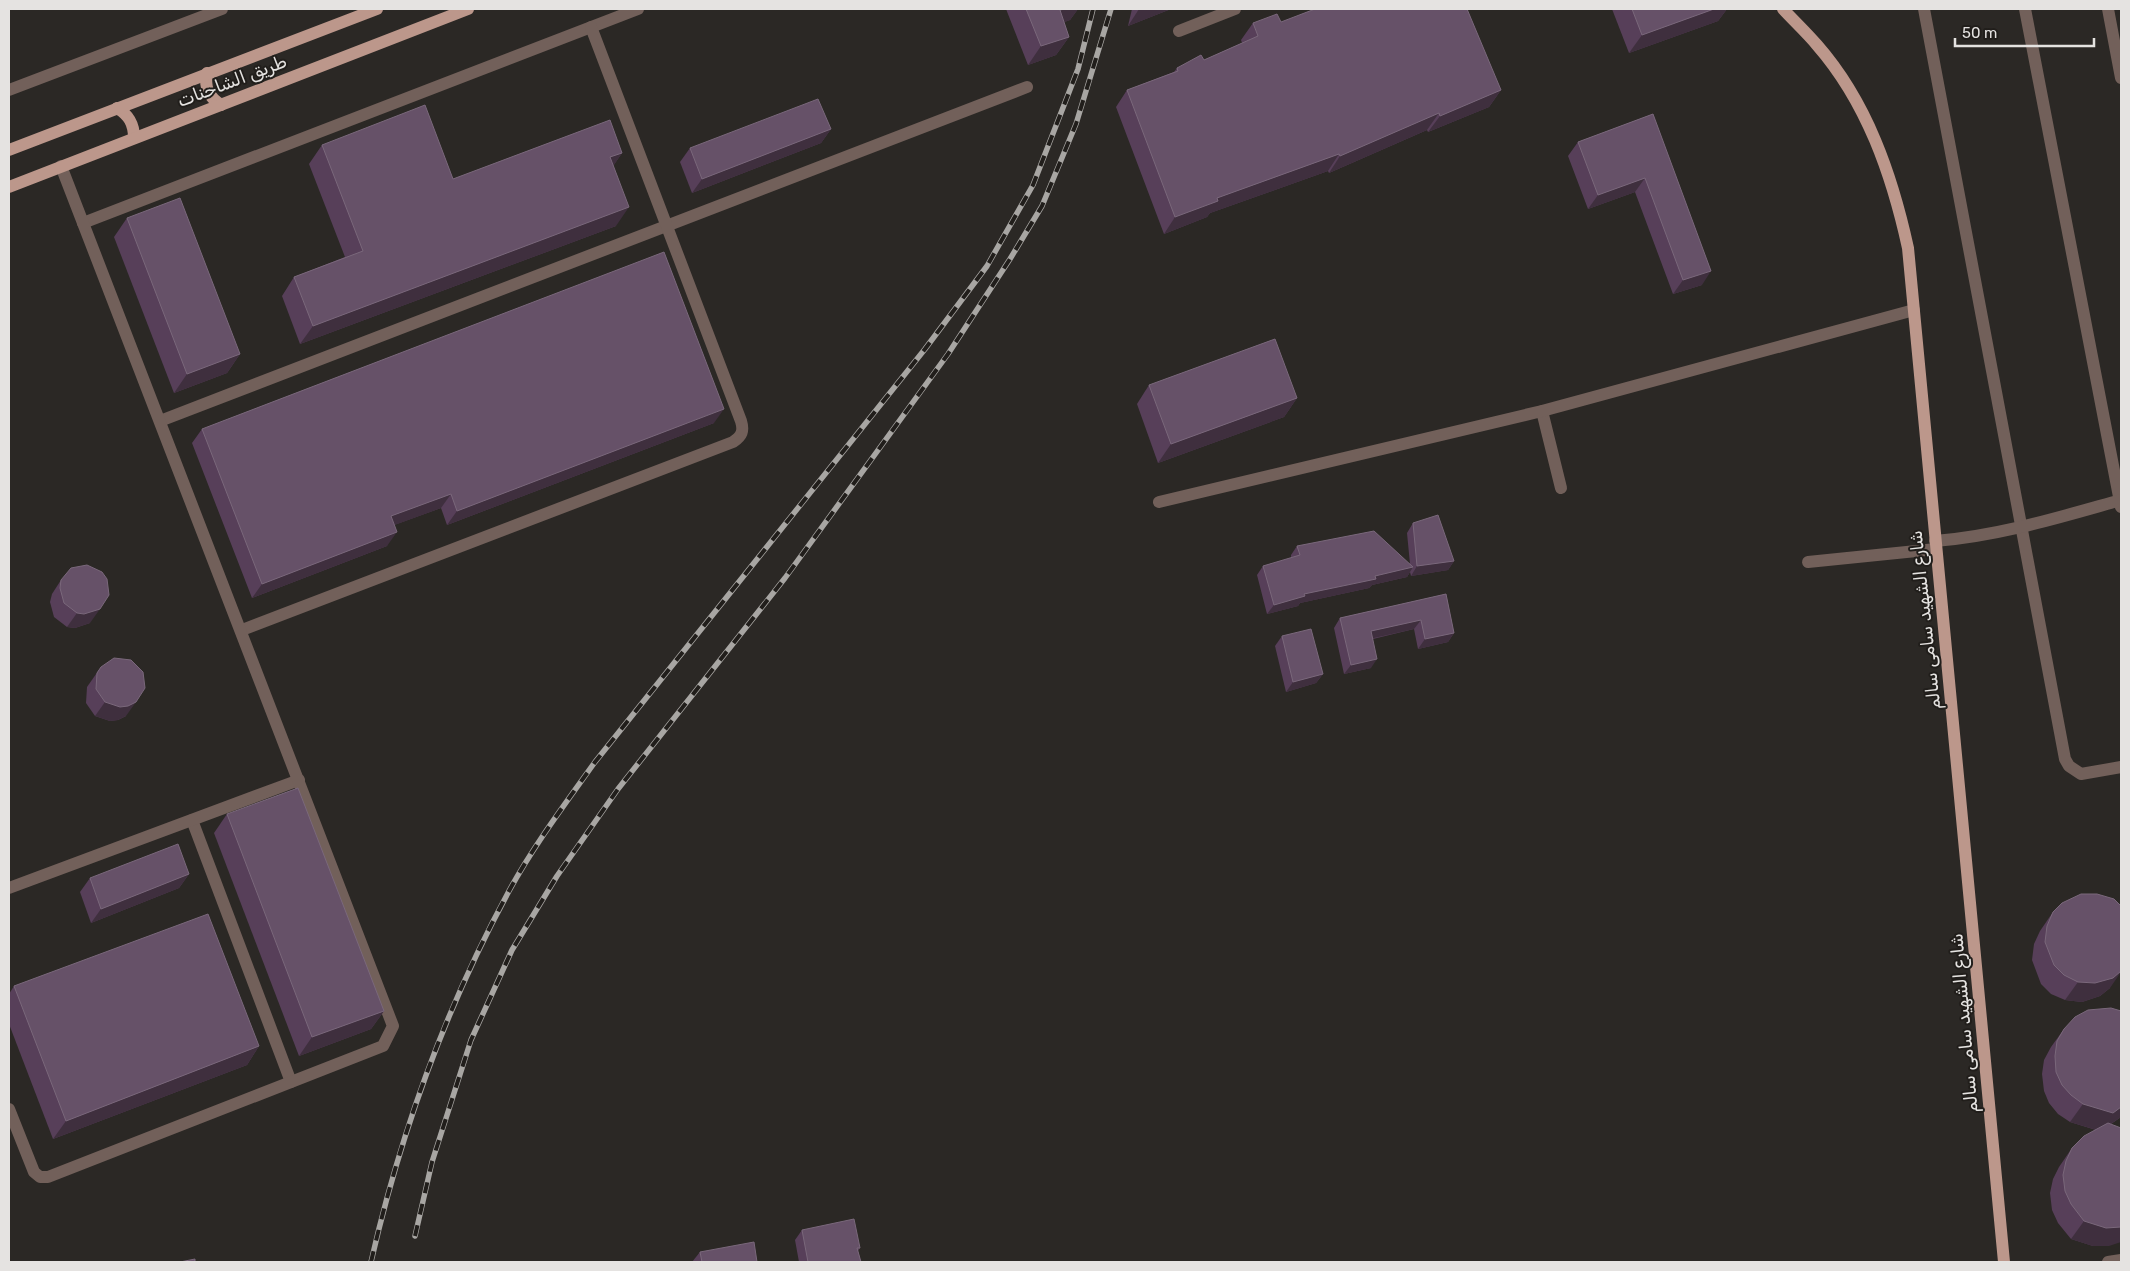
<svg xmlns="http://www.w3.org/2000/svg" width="2130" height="1271" font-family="Rubik,'Noto Sans Arabic',sans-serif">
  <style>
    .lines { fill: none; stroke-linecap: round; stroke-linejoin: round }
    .minor { stroke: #72605a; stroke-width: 12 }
    .major { stroke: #bc978b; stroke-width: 12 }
    .rail-casing { stroke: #a8a6a3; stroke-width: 5.5 }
    .rail { stroke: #211e1b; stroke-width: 4; stroke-dasharray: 11; stroke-linecap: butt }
    .wall { fill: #573f59 }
    .shaded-wall { fill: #3f2f3e }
    .building { fill: #665168; stroke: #7a687b }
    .labels { text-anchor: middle; stroke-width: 4; stroke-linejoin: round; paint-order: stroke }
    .street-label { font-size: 18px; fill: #e5e3e1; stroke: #211e1b }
  </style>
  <rect width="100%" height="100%" fill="#2b2825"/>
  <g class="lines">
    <g class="minor">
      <polyline points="1924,9 2065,759 2069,766 2081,774 2121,767"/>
      <polyline points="2025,9 2121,507"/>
      <polyline points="2108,9 2121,78"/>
      <polyline points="1179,31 1235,9"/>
      <polyline points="9,90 222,9"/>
      <polyline points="83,223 638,9"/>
      <polyline points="1542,411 1561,488"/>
      <polyline points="160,421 1027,87"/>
      <polyline points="1159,502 1542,411 1914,310"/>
      <path d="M1935 541C1999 536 2060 517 2121 500"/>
      <polyline points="1808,562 1936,549"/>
      <path d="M242 630 733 442C742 436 744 431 741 421L591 27"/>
      <polyline points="192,820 291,1082"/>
      <polyline points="9,888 299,780"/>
      <polyline points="9,1109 34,1172 40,1177 48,1177 383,1046 393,1026 61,166"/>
      <polyline points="2108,1262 2121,1260"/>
    </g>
    <g class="major">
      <path d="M1783 9C1794 21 1806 32 1817 45 1867 102 1892 175 1908 248L2004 1262"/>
      <path d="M207 73C204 88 209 97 221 105"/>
      <path d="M117 108C129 115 134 124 134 138"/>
      <polyline points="9,150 377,9"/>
      <polyline points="9,187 468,9"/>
    </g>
    <g class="rail-casing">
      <g id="rail">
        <polyline points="415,1236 432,1162 471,1040 512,950 557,876 618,789 785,578 948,354 1010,259 1042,206 1076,124 1111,9"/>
        <path d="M371 1262C401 1131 445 1009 509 891 534 845 565 804 595 762L925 349 987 266 1033 185 1078 69 1093 9"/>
      </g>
    </g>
    <use href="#rail" class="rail"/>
  </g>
  <g class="wall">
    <polygon points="1006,9 1078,9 1070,20 1064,22 1069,37 1056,55 1028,65"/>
    <polygon points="1132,9 1171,9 1128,26"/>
    <polygon points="1612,9 1727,9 1718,21 1629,53"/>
    <polygon points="1281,22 1501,90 1489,107 1428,132 1427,130 1329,173 1328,171 1210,213 1207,217 1164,234 1116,107 1127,90 1174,72 1177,68 1204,60 1242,43 1241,40 1253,23"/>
    <polygon points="1653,114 1702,285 1673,294 1635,192 1588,209 1568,156 1578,142"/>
    <polygon points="831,129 821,143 692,193 680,162 690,148"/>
    <polygon points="322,145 453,179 622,153 613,166 616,226 300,344 282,296 294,277 345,257 309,164"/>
    <polygon points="127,218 240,354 227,373 174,393 114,237"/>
    <polygon points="1149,385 1297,398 1284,417 1158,463 1137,404"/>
    <polygon points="714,423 447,525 441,508 394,525 387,546 252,598 192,443 202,429"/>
    <polygon points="1413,523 1454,561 1448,570 1411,576 1410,572 1407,577 1372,585 1369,588 1300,603 1298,606 1267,614 1257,575 1263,566 1291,558 1291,555 1297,546 1410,564 1407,533"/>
    <polygon points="61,580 90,623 75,628 67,627 54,617 50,602 52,594"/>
    <polygon points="1446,594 1454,633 1448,642 1418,649 1414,629 1373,639 1371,668 1344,674 1334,628 1340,618"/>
    <polygon points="1282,636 1323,674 1316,683 1286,692 1275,646"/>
    <polygon points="101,667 126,716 118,720 110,721 95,716 86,703 87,687"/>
    <polygon points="227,814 384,1011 371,1029 299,1056 214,833"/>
    <polygon points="189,874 179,888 91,923 80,892 90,878"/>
    <polygon points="2053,912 2110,988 2100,996 2082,1002 2065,1000 2051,994 2041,984 2032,960 2034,944 2040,931"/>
    <polygon points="14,986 259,1046 247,1065 53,1139 9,1024 9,994"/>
    <polygon points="2121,1011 2121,1117 2111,1124 2109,1246 2093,1246 2071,1239 2058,1223 2052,1210 2050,1193 2053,1179 2059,1167 2072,1148 2096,1130 2070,1122 2058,1114 2049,1103 2044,1091 2042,1074 2044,1060 2051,1047 2064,1029"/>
    <polygon points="802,1230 860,1248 858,1251 861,1262 799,1262 795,1240"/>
    <polygon points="700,1252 757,1262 692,1262"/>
  </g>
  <g class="shaded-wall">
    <polygon points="1064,9 1078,9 1070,20 1047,29 1060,10"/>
    <polygon points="1139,9 1171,9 1128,26"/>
    <polygon points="1714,9 1727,9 1718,21 1629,53 1642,35"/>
    <polygon points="1069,37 1056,55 1028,65 1041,46"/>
    <polygon points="1501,90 1489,107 1428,132 1440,116"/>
    <polygon points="1439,113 1427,130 1329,173 1340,156"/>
    <polygon points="831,129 821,143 692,193 702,179"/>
    <polygon points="622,153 610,171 610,157"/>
    <polygon points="1339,154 1328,171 1210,213 1207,217 1164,234 1175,217 1217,198"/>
    <polygon points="1645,178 1635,192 1588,209 1598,195"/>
    <polygon points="629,207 616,226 300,344 313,326"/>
    <polygon points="1711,271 1702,285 1673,294 1683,280"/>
    <polygon points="240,354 227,373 174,393 187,374"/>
    <polygon points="1297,398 1284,417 1158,463 1171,444"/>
    <polygon points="724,409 714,423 447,525 457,511"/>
    <polygon points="451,494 441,508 381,530 391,516"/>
    <polygon points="397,532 387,546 252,598 262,584"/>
    <polygon points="1454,561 1448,570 1411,576 1417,566"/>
    <polygon points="1413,567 1407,577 1372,585 1369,588 1300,603 1298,606 1267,614 1274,605 1304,594 1375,576"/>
    <polygon points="100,609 90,623 75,628 67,627 77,613"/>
    <polygon points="1421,620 1414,629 1365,640 1371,631"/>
    <polygon points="1454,633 1448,642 1418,649 1425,639"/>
    <polygon points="1377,659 1371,668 1344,674 1351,665"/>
    <polygon points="1323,674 1316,683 1286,692 1293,682"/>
    <polygon points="105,702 136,702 126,716 118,720 110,721 95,716"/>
    <polygon points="189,874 179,888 91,923 101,909"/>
    <polygon points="2121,971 2121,972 2110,988 2100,996 2082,1002 2065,1000 2078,982"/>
    <polygon points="384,1011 371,1029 299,1056 312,1037"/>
    <polygon points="259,1046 247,1065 53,1139 66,1121"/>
    <polygon points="2083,1104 2121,1107 2121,1117 2100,1131 2070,1122"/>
    <polygon points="2084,1221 2121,1227 2121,1242 2109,1246 2093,1246 2071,1239"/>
  </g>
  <g class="building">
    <polygon points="1026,9 1064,9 1060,10 1069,37 1041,46"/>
    <polygon points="1315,9 1467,9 1501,90 1440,116 1439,113 1340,156 1339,154 1217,198 1218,201 1175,217 1127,90 1178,71 1177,68 1201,55 1204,60 1258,36 1253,23 1277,14 1281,22"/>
    <polygon points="1632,9 1714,9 1642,35"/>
    <polygon points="818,99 831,129 702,179 690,148"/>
    <polygon points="425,105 453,179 610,120 622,153 610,157 629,207 313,326 294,277 363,251 322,145"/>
    <polygon points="1653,114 1711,271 1683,280 1645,178 1598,195 1578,142"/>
    <polygon points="180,198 240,354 187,374 127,218"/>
    <polygon points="664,252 724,409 457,511 451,494 391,516 397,532 262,584 202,429"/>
    <polygon points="1275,339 1297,398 1171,444 1149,385"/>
    <polygon points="1438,515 1454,561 1417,566 1413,523"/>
    <polygon points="1374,531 1413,567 1375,576 1376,579 1304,594 1305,596 1274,605 1263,566 1300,555 1297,546"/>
    <polygon points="87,565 102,572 107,579 109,595 100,609 84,614 77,613 64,603 60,588 61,580 71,568"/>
    <polygon points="1446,594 1454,633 1425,639 1421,620 1371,631 1377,659 1351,665 1340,618"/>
    <polygon points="1311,629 1323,674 1293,682 1282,636"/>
    <polygon points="114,658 131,660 143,672 145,688 136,702 128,706 120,707 105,702 96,689 97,673 101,667"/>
    <polygon points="298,788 384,1011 312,1037 227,814"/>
    <polygon points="178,844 189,874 101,909 90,878"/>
    <polygon points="2081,894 2097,894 2114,899 2121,906 2121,971 2113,978 2095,983 2078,982 2064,975 2054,965 2045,942 2047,926 2053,912 2062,903"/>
    <polygon points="208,914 259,1046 66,1121 14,986"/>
    <polygon points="2111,1008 2121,1011 2121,1107 2113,1113 2083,1104 2071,1095 2062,1085 2056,1072 2055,1056 2057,1041 2064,1029 2075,1017 2088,1010"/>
    <polygon points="2108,1123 2121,1128 2121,1227 2106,1228 2084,1221 2071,1204 2065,1191 2063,1175 2066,1161 2072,1148 2084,1136"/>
    <polygon points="854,1219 860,1248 857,1248 861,1262 808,1262 802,1230"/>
    <polygon points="754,1242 757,1262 702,1262 700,1252"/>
    <polygon points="195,1259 195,1262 180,1262"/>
  </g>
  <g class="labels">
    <g class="street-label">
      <text transform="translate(232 81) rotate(-21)" y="6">طريق الشاحنات</text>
      <text transform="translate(1925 620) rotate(-96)" y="6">شارع الشهيد سامى سالم</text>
      <text transform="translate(1964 1023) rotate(-95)" y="6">شارع الشهيد سامى سالم</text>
    </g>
  </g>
  <rect width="2130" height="1271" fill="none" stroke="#e5e3e1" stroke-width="20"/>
  <path d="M1955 38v8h139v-8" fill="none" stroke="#e5e3e1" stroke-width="2.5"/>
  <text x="1962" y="38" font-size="15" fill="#e5e3e1" stroke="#211e1b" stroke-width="4" paint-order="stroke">50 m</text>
</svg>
